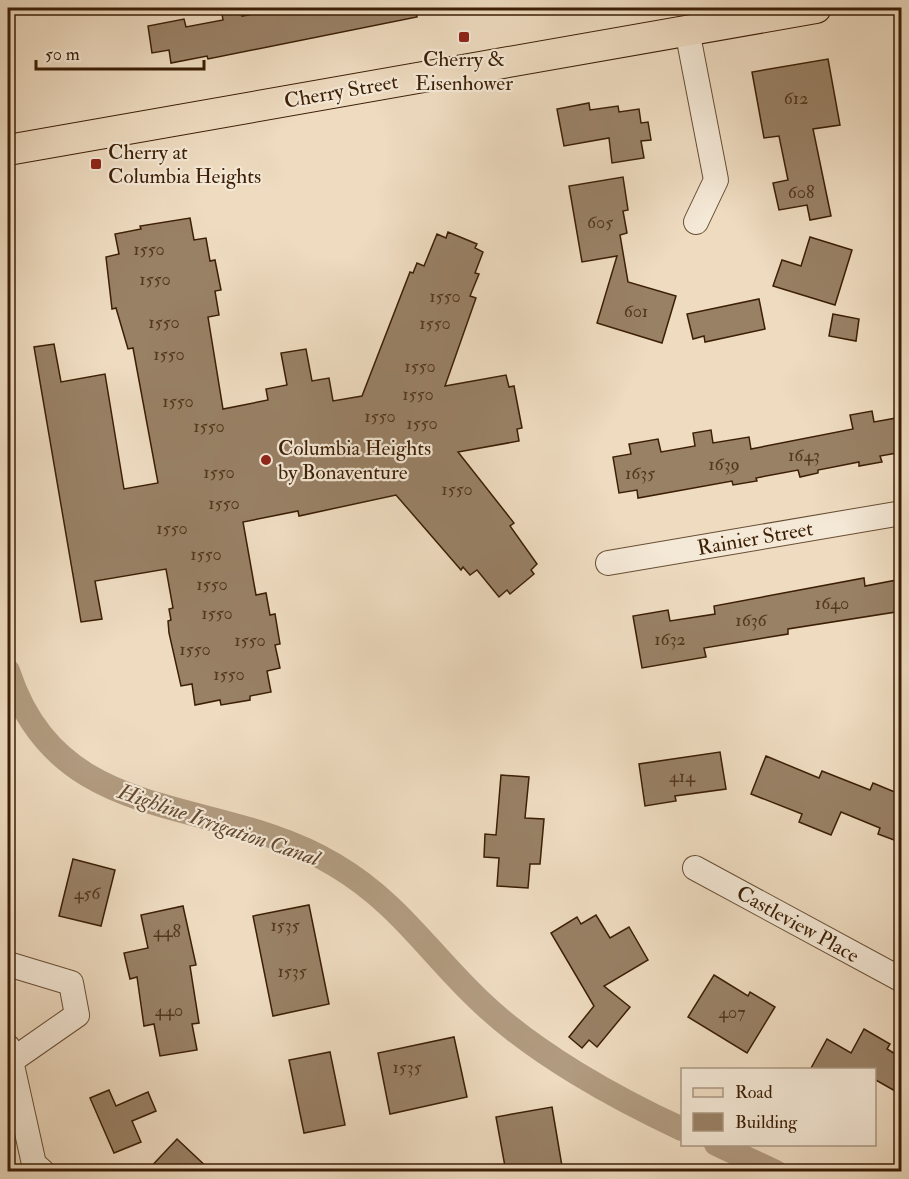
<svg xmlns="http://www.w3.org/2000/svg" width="909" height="1179" font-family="'IM FELL Double Pica',serif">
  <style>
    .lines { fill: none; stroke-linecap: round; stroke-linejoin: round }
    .canal { stroke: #b19b80; stroke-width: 24 }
    .building { fill: #998166; stroke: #3c1f05; stroke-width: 1.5 }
    .minor-casing { stroke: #684e34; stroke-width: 26 }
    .major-casing { stroke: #3c1f05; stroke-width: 32 }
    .minor { stroke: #f4e8d6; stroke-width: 24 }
    .major { stroke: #eedbc0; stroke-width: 30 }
    .poi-dot { fill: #8f2418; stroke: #f4e8d6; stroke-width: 2 }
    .labels { text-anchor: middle; stroke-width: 4.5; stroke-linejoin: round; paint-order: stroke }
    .number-label { font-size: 18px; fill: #53381d }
    .poi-label { font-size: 21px; fill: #3c1f05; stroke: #f4e8d6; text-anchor: start }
    .street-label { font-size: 21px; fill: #3c1f05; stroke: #f4e8d6 }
    .water-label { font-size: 22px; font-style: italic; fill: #654a30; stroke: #f4e8d6 }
  </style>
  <rect width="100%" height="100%" fill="#eedbc0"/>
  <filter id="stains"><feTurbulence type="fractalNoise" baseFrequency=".00333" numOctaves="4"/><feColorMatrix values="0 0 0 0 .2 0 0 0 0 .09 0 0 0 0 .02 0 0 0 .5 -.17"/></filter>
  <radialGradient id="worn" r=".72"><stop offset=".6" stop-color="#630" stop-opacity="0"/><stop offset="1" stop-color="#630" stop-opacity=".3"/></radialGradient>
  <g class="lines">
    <g class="canal">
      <path d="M8 671C60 831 217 793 335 865 399 903 428 952 480 1001 534 1053 615 1098 682 1129"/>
      <polyline points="716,1144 776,1172"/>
    </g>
  </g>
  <g class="building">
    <polygon points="221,8 241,8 242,16 286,8 416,8 417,17 208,59 207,56 171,63 169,50 152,53 148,26 184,19 186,27 223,20"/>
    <polygon points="828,59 840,125 813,129 831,216 810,220 807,205 779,210 773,183 788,180 779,136 764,138 752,72"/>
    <polygon points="589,103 590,110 618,106 619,112 639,109 641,123 648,122 651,140 641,141 644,158 612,163 609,138 564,146 557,109"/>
    <polygon points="623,177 628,210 623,211 627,233 620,235 628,282 676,296 662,343 597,323 617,256 582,262 569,186"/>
    <polygon points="190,218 194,240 206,238 210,261 215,260 221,290 215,291 219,315 208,317 223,409 268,400 266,389 287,385 281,353 306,349 312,381 329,378 333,401 362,396 410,272 413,273 417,263 424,266 437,234 446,238 448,232 477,244 475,248 483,252 475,273 479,274 470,296 476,298 445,386 506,375 509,387 514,386 522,428 517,429 519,441 458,452 514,523 510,526 537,564 531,570 534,574 510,594 507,590 499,597 477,570 470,575 463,567 461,570 396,495 299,516 298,511 243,522 256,595 266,593 270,615 275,614 280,644 275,645 280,668 267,671 271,692 250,696 250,700 221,705 220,700 195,705 192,684 181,686 169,633 168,621 171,620 169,609 173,608 166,569 95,581 102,619 81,622 34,347 54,344 61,382 105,374 124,489 158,483 133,348 128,349 116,308 112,309 106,257 119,254 115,234 141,229 140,226"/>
    <polygon points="810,237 852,250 835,305 773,286 782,260 801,266"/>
    <polygon points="759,299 765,329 705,342 704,336 693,339 687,314"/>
    <polygon points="833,314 859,319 856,341 829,336"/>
    <polygon points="872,411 874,422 902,417 902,452 880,456 882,462 859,466 859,462 818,470 818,473 800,477 798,470 756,478 757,481 733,485 732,481 638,498 637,490 619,493 613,457 631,454 629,444 658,439 661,452 695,446 693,433 711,430 713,443 749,437 751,449 853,429 850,415"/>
    <polygon points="864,578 865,586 902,579 902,611 788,629 788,634 704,648 706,657 642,668 633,616 668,610 670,621 715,614 714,606"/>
    <polygon points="720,752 726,789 675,796 676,801 645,806 639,764"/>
    <polygon points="766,756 819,778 822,771 870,790 873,783 902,795 902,843 878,834 880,828 841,812 831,835 799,822 802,814 751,794"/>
    <polygon points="501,775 529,777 525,818 544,819 540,864 530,864 528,888 497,886 499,858 484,857 485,834 496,835"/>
    <polygon points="73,859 115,870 101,926 59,916"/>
    <polygon points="309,905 329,1004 273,1016 253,916"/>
    <polygon points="183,906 196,965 190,966 199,1023 192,1024 197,1050 160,1056 154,1024 144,1026 137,977 130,979 124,953 148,948 141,915"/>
    <polygon points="596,915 610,938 629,927 648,960 604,986 630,1007 597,1047 589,1040 582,1048 569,1037 594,1006 551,933 577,917 581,924"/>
    <polygon points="714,975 748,996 750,992 775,1007 747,1053 688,1017"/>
    <polygon points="864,1029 890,1044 887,1049 902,1058 902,1095 874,1079 874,1070 810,1070 827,1039 851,1053"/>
    <polygon points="454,1037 467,1097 390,1114 378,1053"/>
    <polygon points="330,1052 345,1125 304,1133 289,1060"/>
    <polygon points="109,1090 116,1106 148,1092 156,1111 132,1121 141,1142 114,1153 90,1098"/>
    <polygon points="552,1107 563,1172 506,1172 496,1117"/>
    <polygon points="177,1139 212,1172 146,1172"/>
  </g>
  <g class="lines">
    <g class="minor-casing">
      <g id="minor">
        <polyline points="687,30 716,180 696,222"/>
        <polyline points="608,563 902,513"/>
        <polyline points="695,868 902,980"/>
        <polyline points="8,964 71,983 77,1015 11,1061"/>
        <polyline points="8,1047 34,1164 43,1172"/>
      </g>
    </g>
    <g class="major-casing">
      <polyline id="major" points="8,150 816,8"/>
    </g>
    <use href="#minor" class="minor"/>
    <use href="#major" class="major"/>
  </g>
  <g class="poi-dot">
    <rect x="458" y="31" width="12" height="12" rx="3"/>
    <rect x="90" y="158" width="12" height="12" rx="3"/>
    <circle cx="266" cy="460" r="6"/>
  </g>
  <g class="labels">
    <g class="number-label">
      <text x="796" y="104">612</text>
      <text x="801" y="198">608</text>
      <text x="600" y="228">605</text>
      <text x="149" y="255">1550</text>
      <text x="155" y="285">1550</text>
      <text x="445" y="302">1550</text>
      <text x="636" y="317">601</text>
      <text x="164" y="328">1550</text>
      <text x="435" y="329">1550</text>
      <text x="169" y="360">1550</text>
      <text x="420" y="372">1550</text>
      <text x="418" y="400">1550</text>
      <text x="178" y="407">1550</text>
      <text x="380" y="422">1550</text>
      <text x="422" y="429">1550</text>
      <text x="209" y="432">1550</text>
      <text x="804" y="461">1643</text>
      <text x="724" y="470">1639</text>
      <text x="219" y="478">1550</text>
      <text x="640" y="479">1635</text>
      <text x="457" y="495">1550</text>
      <text x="224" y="509">1550</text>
      <text x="172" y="534">1550</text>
      <text x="206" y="560">1550</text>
      <text x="212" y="590">1550</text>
      <text x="832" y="609">1640</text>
      <text x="217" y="619">1550</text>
      <text x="751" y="626">1636</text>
      <text x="670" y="645">1632</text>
      <text x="250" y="646">1550</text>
      <text x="195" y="655">1550</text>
      <text x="229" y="680">1550</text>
      <text x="682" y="782">414</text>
      <text x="87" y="899">456</text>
      <text x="285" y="931">1535</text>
      <text x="167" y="937">448</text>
      <text x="292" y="977">1535</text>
      <text x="169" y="1016">440</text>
      <text x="732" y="1018">407</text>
      <text x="407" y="1073">1535</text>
    </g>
    <g class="poi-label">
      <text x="464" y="66" text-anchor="middle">Cherry &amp;<tspan x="464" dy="24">Eisenhower</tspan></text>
      <text x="108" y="159">Cherry at<tspan x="108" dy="24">Columbia Heights</tspan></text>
      <text x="278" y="455">Columbia Heights<tspan x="278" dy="24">by Bonaventure</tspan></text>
    </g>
    <g class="street-label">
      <text transform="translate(341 91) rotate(-10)" y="7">Cherry Street</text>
      <text transform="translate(755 538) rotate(-10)" y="7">Rainier Street</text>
      <text transform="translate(798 924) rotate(29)" y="7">Castleview Place</text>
    </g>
    <g class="water-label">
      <text transform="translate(219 824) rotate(19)" y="8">Highline Irrigation Canal</text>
    </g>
  </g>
  <rect width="909" height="1179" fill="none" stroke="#eedbc0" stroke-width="30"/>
  <rect x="9" y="9" width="891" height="1161" fill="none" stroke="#3c1f05" stroke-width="3"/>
  <rect x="15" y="15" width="879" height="1149" fill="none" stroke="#3c1f05" stroke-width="1.5"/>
  <rect x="681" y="1068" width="195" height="78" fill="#f4e8d6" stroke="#aa9882" stroke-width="1.5"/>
  <rect x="693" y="1088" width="30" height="9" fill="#eedbc0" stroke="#aa9882" stroke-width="1.5"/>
  <text x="735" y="1098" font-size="18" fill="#3c1f05">Road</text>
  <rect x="693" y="1113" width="30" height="18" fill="#998166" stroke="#aa9882" stroke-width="1.5"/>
  <text x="735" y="1128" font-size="18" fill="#3c1f05">Building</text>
  <path d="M36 60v9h168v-9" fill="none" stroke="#3c1f05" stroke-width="3"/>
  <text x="45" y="60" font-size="18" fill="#3c1f05" stroke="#f4e8d6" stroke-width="4.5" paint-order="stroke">50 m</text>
  <rect width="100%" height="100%" filter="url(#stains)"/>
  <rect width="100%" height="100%" fill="url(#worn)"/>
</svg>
